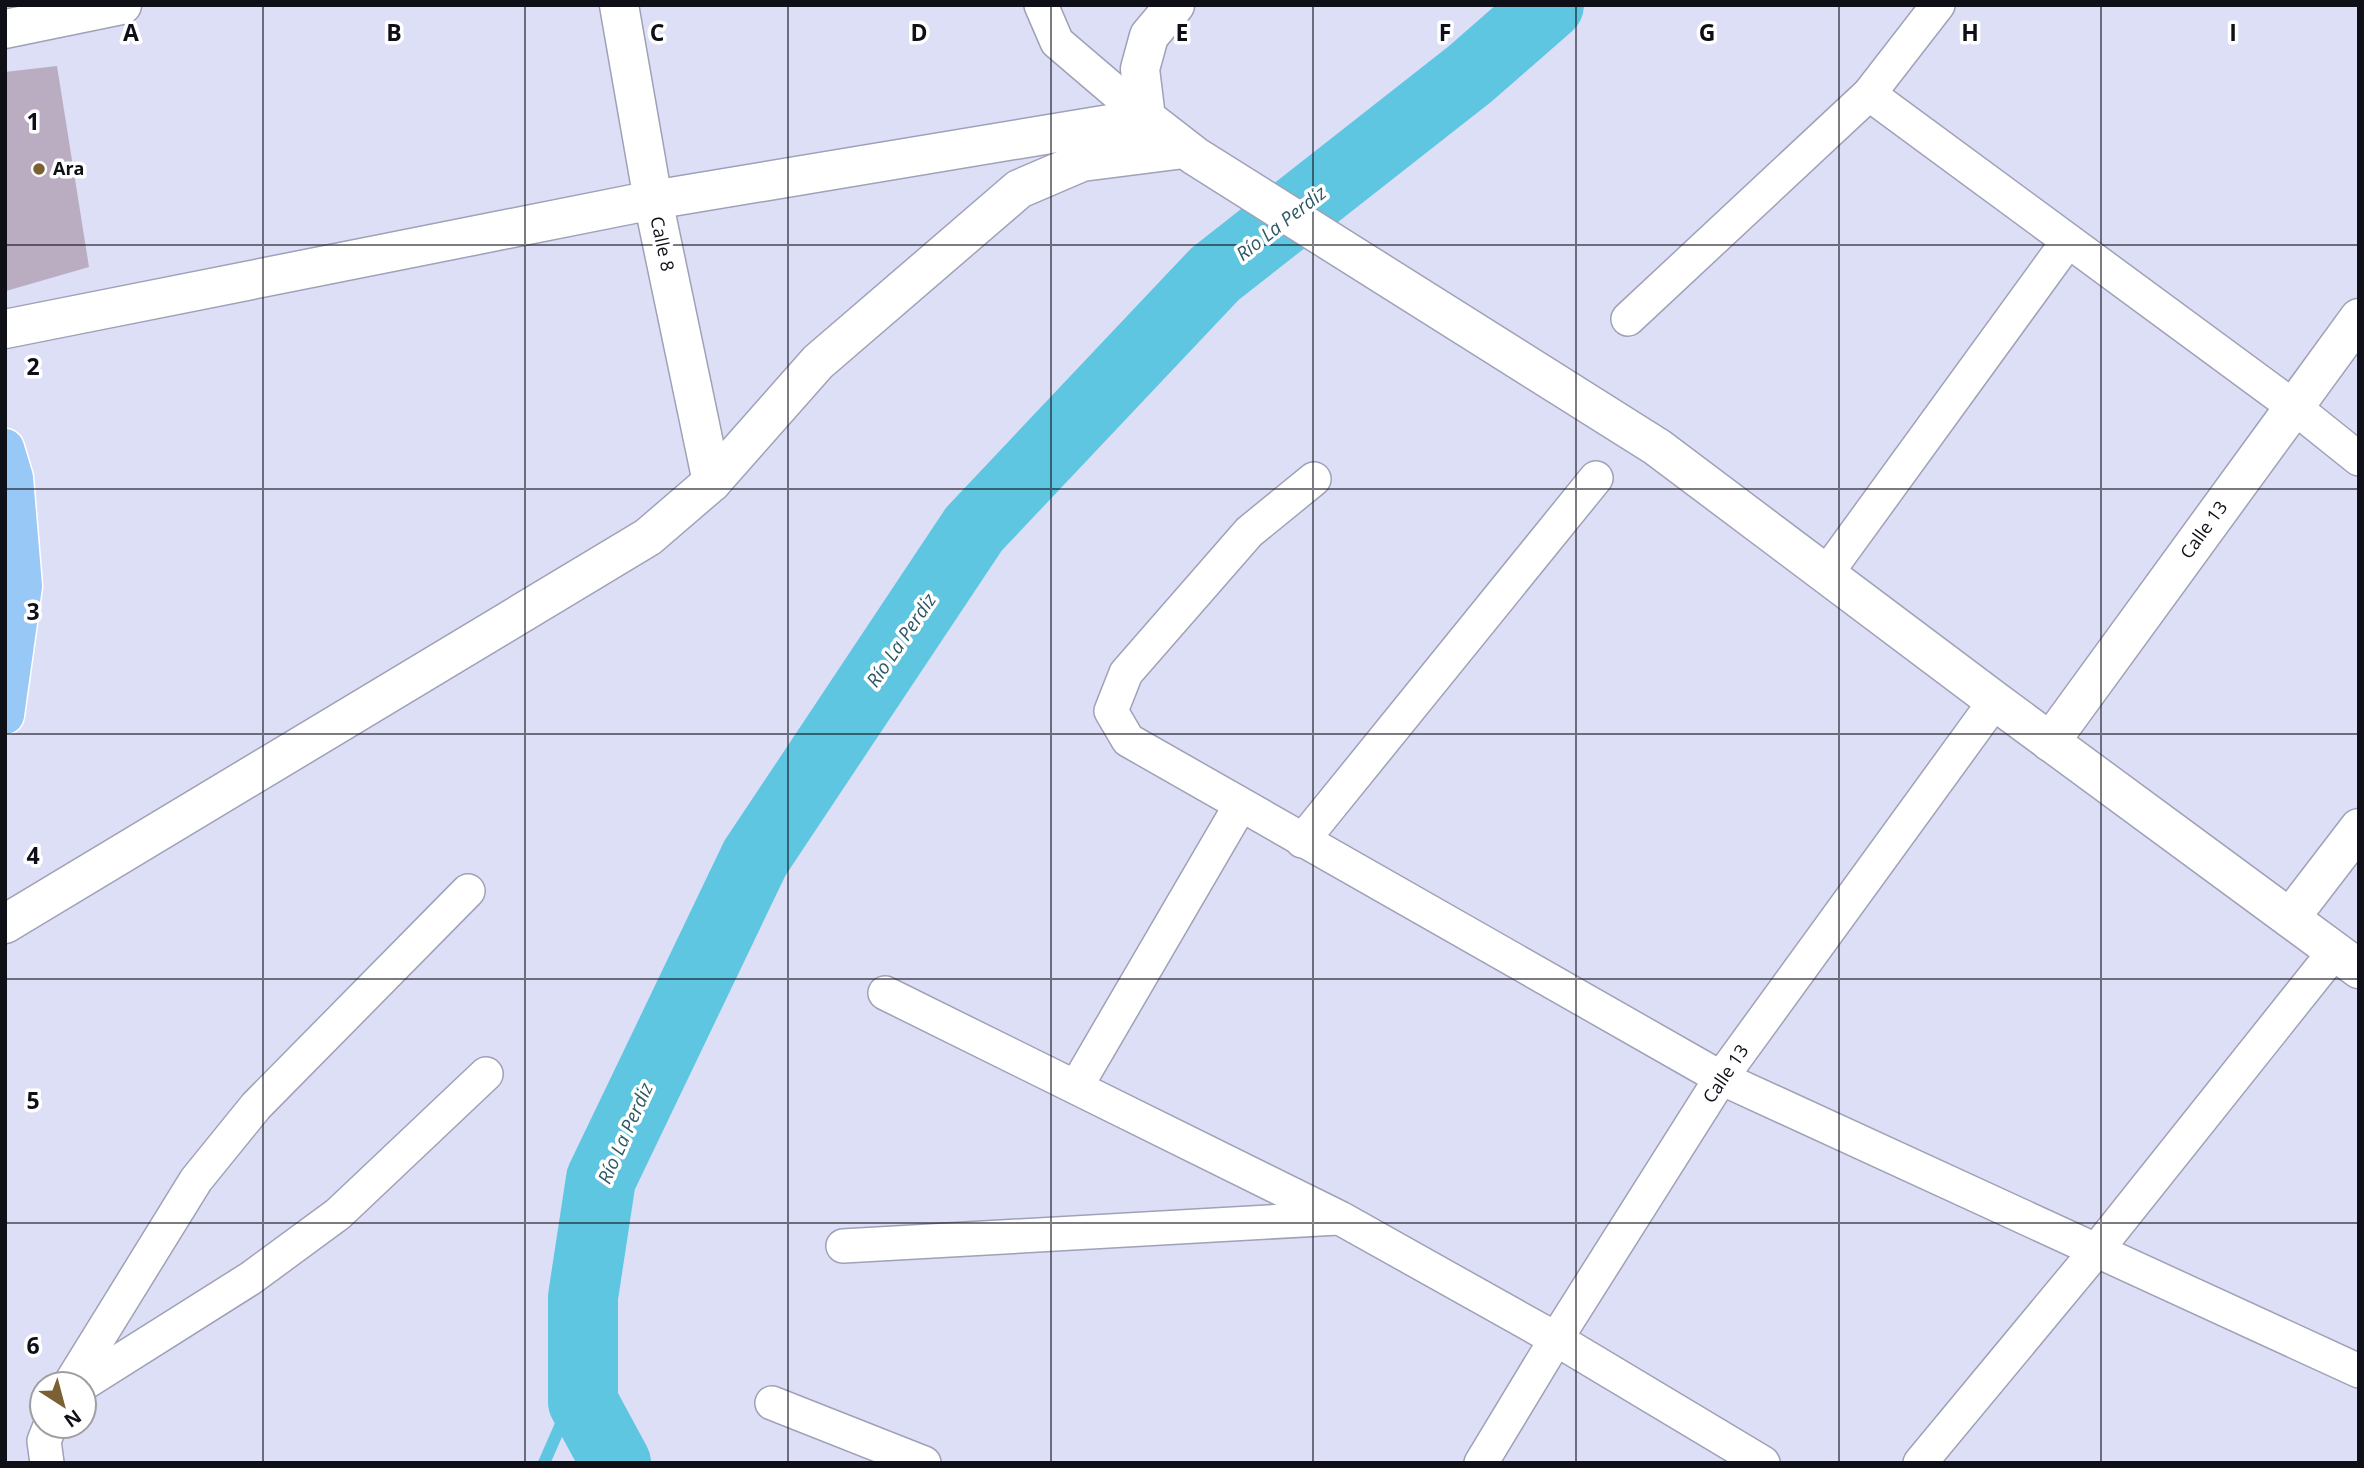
<svg xmlns="http://www.w3.org/2000/svg" width="2364" height="1468" font-family="'Open Sans',sans-serif">
  <style>
    .lines { fill: none; stroke-linecap: round; stroke-linejoin: round }
    .stream { stroke: #5ec6e1; stroke-width: 12 }
    .river { stroke: #5ec6e1; stroke-width: 70 }
    .building { fill: #baadc2 }
    .street-casing { stroke: #9fa1b7; stroke-width: 36 }
    .secondary-casing { stroke: #9fa1b7; stroke-width: 41 }
    .primary-casing { stroke: #fff; stroke-width: 41 }
    .street { stroke: #fff; stroke-width: 33 }
    .secondary { stroke: #fff; stroke-width: 38 }
    .primary { stroke: #98c8f5; stroke-width: 38 }
    .grid { fill: none; stroke: #0e0f17; stroke-width: 2; stroke-opacity: 0.55 }
    .poi-dot { fill: #7a6032; stroke: #fff; stroke-width: 2.5 }
    .labels { text-anchor: middle; stroke-width: 7; stroke-linejoin: round; paint-order: stroke }
    .poi-label { font-size: 18px; font-weight: bold; fill: #0e0f17; stroke: #fff; text-anchor: start }
    .street-label { font-size: 18px; fill: #0e0f17; stroke: #fff }
    .water-label { font-size: 19px; font-style: italic; fill: #2c5965; stroke: #fff }
    .grid-label { font-size: 23px; text-anchor: middle; font-weight: bold; fill: #0e0f17; stroke: #fff; stroke-width: 7; stroke-linejoin: round; paint-order: stroke }
  </style>
  <rect width="100%" height="100%" fill="#dddff7"/>
  <g class="lines">
    <polyline class="stream" points="544,1463 583,1374"/>
    <polyline class="river" points="616,1463 583,1402 583,1297 601,1179 755,858 974,529 1215,274 1470,74 1549,5"/>
  </g>
  <polygon class="building" points="57,66 89,267 6,291 5,72"/>
  <g class="lines">
    <g class="street-casing">
      <g id="street">
        <polyline points="1041,5 1057,42 1146,118"/>
        <polyline points="1869,94 2294,407 2359,459"/>
        <polyline points="1628,319 1869,94 1938,5"/>
        <polyline points="1314,479 1249,532 1126,673 1111,711 1128,740 1721,1078 2359,1371"/>
        <polyline points="1826,574 2068,241"/>
        <polyline points="1302,841 1596,478"/>
        <polyline points="885,993 1340,1218 1556,1339 1763,1463"/>
        <polyline points="1076,1087 1240,806"/>
        <polyline points="843,1246 1338,1218"/>
        <polyline points="70,1384 196,1180 256,1106 468,891"/>
        <polyline points="83,1384 251,1278 338,1214 486,1074"/>
        <polyline points="772,1403 924,1463"/>
        <polyline points="47,1463 44,1441 50,1426"/>
        <polyline points="1481,1463 1556,1339 1721,1078 1995,701"/>
        <polyline points="1920,1463 2095,1252 2335,951"/>
      </g>
    </g>
    <g class="secondary-casing">
      <g id="secondary">
        <polyline points="619,5 653,200 712,482"/>
        <polyline points="5,29 122,5"/>
        <polyline points="1146,118 1140,69 1149,36 1175,5"/>
        <polyline points="5,329 653,200 1146,118 1195,156 1657,447 1995,701 2359,969"/>
        <polyline points="2050,742 2359,318"/>
        <polyline points="2290,918 2359,828"/>
        <polyline points="5,924 648,537 712,482 818,362 1019,189 1082,162 1184,149"/>
      </g>
    </g>
    <g class="primary-casing">
      <polyline id="primary" points="5,448 14,478 23,586 5,715"/>
    </g>
    <use href="#street" class="street"/>
    <use href="#secondary" class="secondary"/>
    <use href="#primary" class="primary"/>
  </g>
  <path class="grid" d="M263 5V1463M525 5V1463M788 5V1463M1051 5V1463M1313 5V1463M1576 5V1463M1839 5V1463M2101 5V1463M5 245H2359M5 489H2359M5 734H2359M5 979H2359M5 1223H2359"/>
  <circle class="poi-dot" cx="39" cy="169" r="7"/>
  <g class="labels">
    <g class="poi-label">
      <text x="53" y="175">Ara</text>
    </g>
    <g class="street-label">
      <text transform="translate(662 244) rotate(78)" y="6">Calle 8</text>
      <text transform="translate(2204 530) rotate(-54)" y="6">Calle 13</text>
      <text transform="translate(1726 1074) rotate(-56)" y="6">Calle 13</text>
    </g>
    <g class="water-label">
      <text transform="translate(1281 223) rotate(-38)" y="7">Río La Perdiz</text>
      <text transform="translate(901 640) rotate(-56)" y="7">Río La Perdiz</text>
      <text transform="translate(625 1133) rotate(-66)" y="7">Río La Perdiz</text>
    </g>
  </g>
  <g class="grid-label">
    <text x="131" y="41">A</text>
    <text x="394" y="41">B</text>
    <text x="657" y="41">C</text>
    <text x="919" y="41">D</text>
    <text x="1182" y="41">E</text>
    <text x="1445" y="41">F</text>
    <text x="1707" y="41">G</text>
    <text x="1970" y="41">H</text>
    <text x="2233" y="41">I</text>
    <text x="33" y="130">1</text>
    <text x="33" y="375">2</text>
    <text x="33" y="620">3</text>
    <text x="33" y="864">4</text>
    <text x="33" y="1109">5</text>
    <text x="33" y="1354">6</text>
  </g>
  <rect width="2364" height="1468" fill="none" stroke="#0e0f17" stroke-width="14"/>
  <g transform="translate(63 1405) rotate(144)"><circle r="33" fill="#ffffff" stroke="#9f9fa2" stroke-width="2"/>
  <path d="M0-5L12 26L0 18L-12 26Z" fill="#7a6032"/>
  <text y="-10" font-size="19" font-weight="bold" text-anchor="middle" fill="#0e0f17">N</text>
  </g>
</svg>
